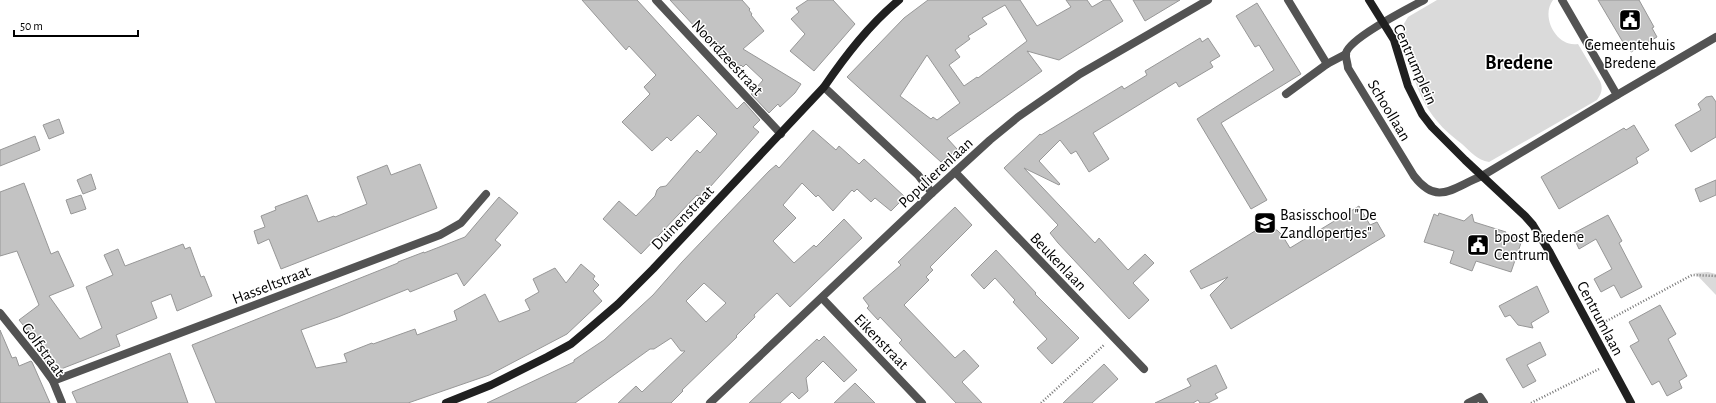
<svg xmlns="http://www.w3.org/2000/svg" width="1716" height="403" font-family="'Alegreya Sans',sans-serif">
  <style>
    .green { fill: #dadada }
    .building { fill: #c3c3c3; stroke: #979797; fill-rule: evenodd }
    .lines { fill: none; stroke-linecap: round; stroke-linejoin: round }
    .path { stroke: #757575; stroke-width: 2.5; stroke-dasharray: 1 2; stroke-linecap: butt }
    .lane { stroke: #535353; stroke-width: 8 }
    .street { stroke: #535353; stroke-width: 8 }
    .secondary { stroke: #202020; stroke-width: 8 }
    .labels { text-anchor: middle; stroke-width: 3; stroke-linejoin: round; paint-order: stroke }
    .poi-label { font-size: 16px; fill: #000; stroke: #fff; text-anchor: start }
    .street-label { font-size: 16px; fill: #000; stroke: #fff }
    .district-label { font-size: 20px; font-weight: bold; fill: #000; stroke: #fff }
  </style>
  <rect width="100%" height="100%" fill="#fff"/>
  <g class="green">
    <path d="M1437 0H1553C1540 17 1557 48 1578 44L1600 81C1603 88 1602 93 1597 100L1489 162C1477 160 1471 152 1462 144 1453 137 1444 130 1437 121 1415 95 1408 59 1402 27L1408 17Z"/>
    <polygon points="1708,272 1716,274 1716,295 1695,273"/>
  </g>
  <g class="building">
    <polygon points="582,0 637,0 737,109 744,102 760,120 753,127 759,132 710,187 700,197 697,195 641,254 603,219 619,201 636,216 655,196 657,190 660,187 666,186 697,150 700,153 717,134 698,115 671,141 667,137 652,151 622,122 650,94 644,87 656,75 629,46 626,50"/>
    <polygon points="670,0 742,0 750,9 749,10 752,14 751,15 764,31 743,49 801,84 795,93 780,107 778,104 769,113 751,94 763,80 746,64 743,67 741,65 735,70"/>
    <polygon points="808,0 833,0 855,24 814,71 790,51 805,34 791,19 799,12 796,8"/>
    <path d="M928 0H1020L1037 26 1071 7 1066 0H1087L1092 7 1104 0H1110L1123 21 1059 60 1027 51 1042 71 947 138 957 149 941 162 847 77 904 18ZM1005 5 1027 41 978 78 977 77 964 86 949 65 960 57 955 50 970 39 968 36 987 24 982 18ZM927 55 960 103 937 120 933 117 931 119 900 96Z"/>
    <polygon points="1133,0 1180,0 1145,21"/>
    <polygon points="1598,0 1639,0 1654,27 1652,28 1657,37 1631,52 1626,43 1624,44"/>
    <polygon points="1257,3 1301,74 1221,123 1267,200 1251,209 1197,119 1274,70 1259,45 1255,47 1236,16"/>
    <polygon points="1200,38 1202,42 1208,38 1220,56 1210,62 1213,67 1179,87 1176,82 1093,133 1109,159 1089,172 1076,151 1071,154 1060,140 1039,161 1060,184 1059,185 1024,168 1095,243 1099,238 1128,270 1145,254 1154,263 1133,283 1149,300 1129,319 1058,243 1050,233 1058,225 1004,168 1040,134 1041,135 1122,86 1124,89 1147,75 1145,71"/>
    <polygon points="1712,96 1716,102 1716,137 1691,152 1675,125 1701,110 1698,104 1706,97"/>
    <polygon points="59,119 64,133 49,139 43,125"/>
    <polygon points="1634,125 1649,150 1636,158 1638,163 1559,209 1541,177 1624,128 1626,130"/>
    <path d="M813 130 836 150 839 146 859 164 864 159 905 197 891 211 875 198 871 202 857 189 854 192 852 190 833 211 818 195 816 197 802 183 783 205 796 218 773 241 794 263 814 245 816 247 844 219 862 238 790 307 777 293 754 315 755 317 736 336 737 337 682 390 683 391 671 403H618L636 386 642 392 685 351H681L671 338 654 349H650L575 403H487L574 362V360L604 340 653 295 682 262 769 171 776 165 779 168ZM704 283 726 303 706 322 686 301Z"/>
    <polygon points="35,136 40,150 0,166 0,150"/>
    <polygon points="420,164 437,208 281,269 269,239 258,244 254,231 265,227 261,216 276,210 275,207 307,195 318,222 334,216 335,217 367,204 357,177 387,165 391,175"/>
    <polygon points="91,174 96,189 83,194 77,180"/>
    <polygon points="1716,180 1716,195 1700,202 1695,189"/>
    <polygon points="24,183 51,254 58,251 74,286 49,296 80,339 102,328 86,287 113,275 104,255 118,249 125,266 183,244 185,249 190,247 201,277 204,276 212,296 177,311 171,294 151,302 157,318 116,335 120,346 61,369 49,366 42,356 47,354 19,320 39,305 17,251 0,256 0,192"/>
    <polygon points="81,195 86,209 71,214 66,200"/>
    <polygon points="499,197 518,213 495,240 501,245 464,286 457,273 410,292 408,289 338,317 301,330 316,368 347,362 344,354 372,343 373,344 415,329 417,335 457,320 454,311 485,294 499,322 530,310 525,300 539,292 533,279 555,268 566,283 581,264 595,276 593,279 599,285 593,291 602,301 567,334 489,375 408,403 216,403 192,345 398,263 398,262 424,252 424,253 465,237"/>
    <polygon points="1359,206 1370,225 1377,222 1385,236 1231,329 1210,295 1228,277 1201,289 1190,271 1268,223 1271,230 1277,230 1282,235 1290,248"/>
    <polygon points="955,207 972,225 930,267 933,270 926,277 929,280 904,305 955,358 964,350 979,366 962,382 982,403 956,403 899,343 902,340 880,317 878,320 867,308 869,306 863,298 901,265 898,262"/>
    <polygon points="1439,213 1464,221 1472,214 1474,222 1506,232 1505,235 1522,240 1511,272 1476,261 1472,271 1450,263 1454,251 1424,242 1434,214 1438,216"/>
    <polygon points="1608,215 1622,241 1619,243 1642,287 1621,298 1614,285 1601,292 1594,279 1612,269 1596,239 1579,249 1572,234"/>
    <polygon points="996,250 1036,293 1035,294 1079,338 1052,364 1037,348 1047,339 1013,302 1015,300 995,278 984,289 971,275"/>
    <polygon points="1537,286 1549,312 1531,323 1533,328 1518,325 1510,315 1505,317 1499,306"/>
    <polygon points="1660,305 1676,334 1668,339 1687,376 1679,381 1682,388 1667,396 1659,381 1652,385 1630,346 1639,341 1629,322"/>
    <polygon points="0,330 12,358 16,357 19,366 31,361 32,362 50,403 0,403"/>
    <polygon points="824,336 857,370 844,382 823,361 806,378 808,391 799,399 792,392 780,403 749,403 817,339 819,341"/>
    <polygon points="1540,342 1546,355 1527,365 1536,381 1523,388 1506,359"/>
    <polygon points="170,353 188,403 77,403 72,392"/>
    <polygon points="1104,364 1118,379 1092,403 1063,403"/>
    <polygon points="1216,365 1227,388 1215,394 1218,398 1208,403 1200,403 1198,400 1193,403 1155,403 1191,386 1187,379"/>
    <polygon points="855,383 875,403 834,403"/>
  </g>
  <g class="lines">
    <g class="path">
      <polyline points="1601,324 1692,275 1716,276"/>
      <polyline points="1041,403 1105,344"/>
      <polyline points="1531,403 1599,369"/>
    </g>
    <g class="lane">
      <polyline points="1288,0 1327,64"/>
      <polyline points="1286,94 1327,64 1346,54"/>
    </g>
    <g class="street">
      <polyline points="656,0 781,134"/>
      <path d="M1424 0C1409 8 1350 38 1346 53 1345 57 1348 64 1348 68L1414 176C1438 207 1453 187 1482 176L1617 95 1562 0"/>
      <polyline points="824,87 918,175 932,193"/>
      <polyline points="1617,95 1716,37"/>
      <polyline points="955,172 1144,369"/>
      <polyline points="822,298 922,403"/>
      <polyline points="0,313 40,363 53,381 62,403"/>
      <polyline points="53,381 440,235 461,223 486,194"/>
      <polyline points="710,403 932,193 990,140 1018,117 1080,74 1208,0"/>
      <polyline points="1468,403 1480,397 1484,403"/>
    </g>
    <g class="secondary">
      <polyline points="1369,0 1394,40 1408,86 1422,114 1432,127 1465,160 1525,216 1533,225 1549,251 1631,403"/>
      <path d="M446 403 491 385 547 357 571 344 590 328 618 304 653 269 824 87C846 55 869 25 899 0"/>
    </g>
  </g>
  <defs>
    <g id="civic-square" transform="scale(1.15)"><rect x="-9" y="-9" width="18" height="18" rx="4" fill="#000" stroke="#fff"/><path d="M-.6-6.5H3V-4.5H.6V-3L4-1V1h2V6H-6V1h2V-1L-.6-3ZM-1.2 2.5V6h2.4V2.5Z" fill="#fff"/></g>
    <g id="school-square" transform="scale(1.15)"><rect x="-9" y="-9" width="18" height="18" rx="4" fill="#000" stroke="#fff"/><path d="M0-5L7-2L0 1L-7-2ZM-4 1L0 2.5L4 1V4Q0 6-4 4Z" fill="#fff"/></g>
  </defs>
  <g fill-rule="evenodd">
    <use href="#civic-square" x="1630" y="20"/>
    <use href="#school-square" x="1265" y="223"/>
    <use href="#civic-square" x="1478" y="245"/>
  </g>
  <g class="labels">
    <g class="poi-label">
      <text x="1630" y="50" text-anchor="middle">Gemeentehuis<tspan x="1630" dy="18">Bredene</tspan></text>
      <text x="1280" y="220">Basisschool "De<tspan x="1280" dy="18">Zandlopertjes"</tspan></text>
      <text x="1494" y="242">bpost Bredene<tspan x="1494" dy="18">Centrum</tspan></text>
    </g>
    <g class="street-label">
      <text transform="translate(728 57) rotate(47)" y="6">Noordzeestraat</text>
      <text transform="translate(1416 64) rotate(66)" y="6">Centrumplein</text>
      <text transform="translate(1390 110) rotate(59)" y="6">Schoollaan</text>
      <text transform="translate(935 172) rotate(-43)" y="6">Populierenlaan</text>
      <text transform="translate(682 217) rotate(-46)" y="6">Duinenstraat</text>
      <text transform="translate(1059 261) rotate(46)" y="6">Beukenlaan</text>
      <text transform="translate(271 284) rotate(-21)" y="6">Hasseltstraat</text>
      <text transform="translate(1601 318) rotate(62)" y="6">Centrumlaan</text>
      <text transform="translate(882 341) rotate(46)" y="6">Eikenstraat</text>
      <text transform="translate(44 349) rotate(54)" y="6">Golfstraat</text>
    </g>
    <g class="district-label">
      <text x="1519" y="69">Bredene</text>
    </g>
  </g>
  <path d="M14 30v6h124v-6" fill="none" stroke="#000000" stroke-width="2"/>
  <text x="20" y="30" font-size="12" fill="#000000" stroke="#ffffff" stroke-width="3" paint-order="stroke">50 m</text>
</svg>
